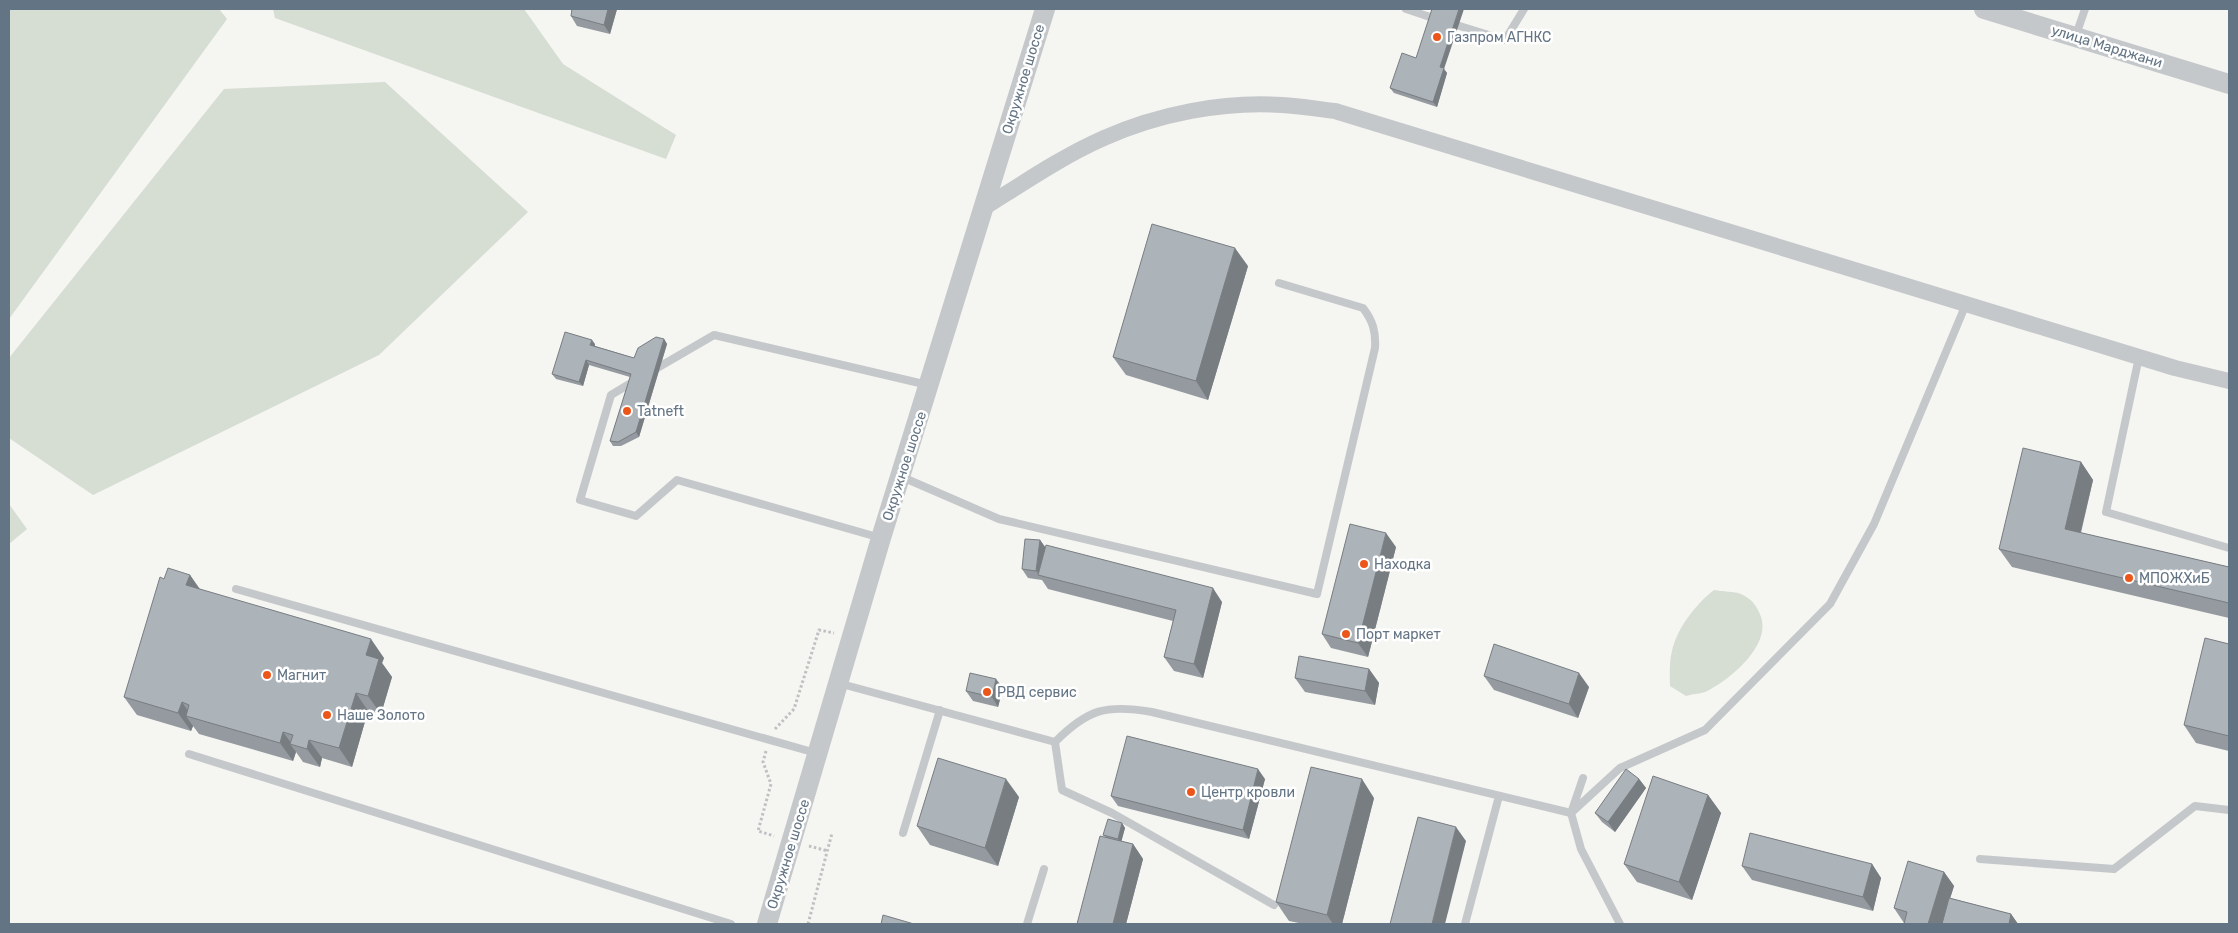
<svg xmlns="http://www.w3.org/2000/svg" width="2238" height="933" font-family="Rubik,sans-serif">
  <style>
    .green { fill: #d6ddd2 }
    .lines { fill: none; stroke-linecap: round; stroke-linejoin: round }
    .path { stroke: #bec0c2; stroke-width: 3; stroke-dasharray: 2.5 2.5; stroke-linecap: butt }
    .service { stroke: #c5c8cb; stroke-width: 8 }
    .minor { stroke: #c5c8cb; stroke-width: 16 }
    .tertiary { stroke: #c5c8cb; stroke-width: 20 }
    .wall { fill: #949a9f }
    .shaded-wall { fill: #787d82 }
    .building { fill: #acb3b9; stroke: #787d82 }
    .poi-dot { fill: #ec561b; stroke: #fff; stroke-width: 2 }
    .labels { text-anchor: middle; stroke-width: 5; stroke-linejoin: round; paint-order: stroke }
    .poi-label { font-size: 14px; fill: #637484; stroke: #fff; text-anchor: start }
    .street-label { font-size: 14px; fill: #637484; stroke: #fff }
  </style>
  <rect width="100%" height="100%" fill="#f5f5f1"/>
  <g class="green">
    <polygon points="9,9 219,9 227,19 9,319"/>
    <polygon points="273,9 524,9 563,64 676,135 666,159 275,18"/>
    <polygon points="385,82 528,212 379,355 93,495 9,438 9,358 224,89"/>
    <polygon points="9,504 27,529 9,544"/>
    <path d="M1714 590C1722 592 1734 591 1741 594 1752 599 1757 606 1761 617 1771 646 1729 681 1705 692 1699 694 1692 694 1686 696L1670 686C1670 675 1669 662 1672 651 1677 628 1696 604 1714 590Z"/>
  </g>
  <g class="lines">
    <g class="path">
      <polyline points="775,729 794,709 819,630 834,633"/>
      <polyline points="766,751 763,762 771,784 758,831 774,836"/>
      <polyline points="809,846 828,851"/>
      <polyline points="808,924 832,833"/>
    </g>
    <g class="service">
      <polyline points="1406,9 1439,20"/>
      <polyline points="1450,23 1505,40 1524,9"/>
      <polyline points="2076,35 2085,9"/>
      <polyline points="2139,357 2106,512 2229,548"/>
      <polyline points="652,371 714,335 928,385"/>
      <polyline points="636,380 611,395 580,500 636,516 677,480 881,538"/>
      <path d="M902 477 999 519 1317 594 1375 348C1376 332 1373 321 1363 308L1279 283"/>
      <polyline points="236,589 816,753"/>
      <path d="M838 683 1055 742C1088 709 1106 704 1152 712L1571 813"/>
      <polyline points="1055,742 1062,790 1112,813 1274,905"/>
      <polyline points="189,754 731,924"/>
      <polyline points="1583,778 1571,813 1581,849 1620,924"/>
      <polyline points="1571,813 1620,768 1705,730 1830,604 1874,524 1966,304"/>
      <polyline points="903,833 940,710"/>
      <polyline points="1980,859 2114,869 2195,806 2229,810"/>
      <polyline points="1027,924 1044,869"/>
      <polyline points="1465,924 1499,796"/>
    </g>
    <path class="minor" d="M982 209C1022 184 1061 157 1104 138 1158 114 1223 101 1282 105 1300 106 1317 109 1335 111L2175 368 2229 381"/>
    <g class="tertiary">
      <polyline points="1984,9 2229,84"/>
      <polyline points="767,924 881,538 1045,9"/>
    </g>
  </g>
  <g class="wall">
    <polygon points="572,9 617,9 610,34 577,26 571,16"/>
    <polygon points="1444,69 1447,73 1437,107 1394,93 1390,88"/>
    <polygon points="1248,266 1208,400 1126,375 1113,357"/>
    <polygon points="664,339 667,344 639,437 621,446 613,446 610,441 630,377 589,365 583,386 556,379 552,374 595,344 595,346 634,358"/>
    <polygon points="2081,462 2093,480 2081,533 2229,567 2229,618 2012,567 1999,549"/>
    <polygon points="1040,540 1046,548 1222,602 1203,678 1174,671 1164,657 1173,621 1048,589 1042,580 1028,578 1022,569"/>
    <polygon points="1396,547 1368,657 1331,648 1322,634"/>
    <polygon points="190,575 200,589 384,658 382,663 392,677 381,714 368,711 352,767 322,758 320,767 303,762 296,752 293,761 199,734 193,726 191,731 137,715 124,697 164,579"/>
    <polygon points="2229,644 2229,751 2196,743 2184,725"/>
    <polygon points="1369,669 1379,683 1375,705 1305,692 1295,678"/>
    <polygon points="1484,676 1589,687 1578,718 1494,690"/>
    <polygon points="1003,688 998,707 973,701 966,691"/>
    <polygon points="1265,779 1249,839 1118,806 1111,796"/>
    <polygon points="1639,779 1646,788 1615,832 1602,822 1595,813"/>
    <polygon points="1708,795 1721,813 1692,900 1637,882 1624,864"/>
    <polygon points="1019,797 998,866 930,845 917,826"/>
    <polygon points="1374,798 1342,924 1304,924 1289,921 1276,902"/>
    <polygon points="1122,823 1125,828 1121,841 1133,844 1143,859 1126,924 1077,924 1105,837 1103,835"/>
    <polygon points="1872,864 1881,878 1873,911 1752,880 1742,866"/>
    <polygon points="1944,872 1954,886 1950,898 2011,914 2018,924 1904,924 1904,923 1894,908"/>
  </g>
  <g class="shaded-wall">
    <polygon points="608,9 617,9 610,34 604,25"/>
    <polygon points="1459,9 1464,9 1444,69 1447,73 1437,107 1433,102 1440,67"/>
    <polygon points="1235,248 1248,266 1208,400 1196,381"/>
    <polygon points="664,339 667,344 639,437 636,432"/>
    <polygon points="592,340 595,344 594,350 590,345"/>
    <polygon points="586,360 589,365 583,386 579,382"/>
    <polygon points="2081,462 2093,480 2077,547 2065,529"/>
    <polygon points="1386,533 1396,547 1368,657 1358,643"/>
    <polygon points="1040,540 1047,550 1040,575 1036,571"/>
    <polygon points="190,575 202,593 186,585"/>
    <polygon points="1213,588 1222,602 1203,678 1194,664"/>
    <polygon points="371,639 384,658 382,663 392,677 381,714 368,696 366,655"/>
    <polygon points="1369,669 1379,683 1375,705 1365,691"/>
    <polygon points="1579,673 1589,687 1578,718 1569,704"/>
    <polygon points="996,679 1003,688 998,707 992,697"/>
    <polygon points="356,693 368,711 352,767 339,748"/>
    <polygon points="182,702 192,717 186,716 193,726 191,731 178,713"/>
    <polygon points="283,732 292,744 290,744 296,752 293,761 280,743"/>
    <polygon points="309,740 322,758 320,767 307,749"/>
    <polygon points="1258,769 1265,779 1249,839 1243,830"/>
    <polygon points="1006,779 1019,797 998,866 985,848"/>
    <polygon points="1362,779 1374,798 1342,924 1333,924 1327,915"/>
    <polygon points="1639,779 1646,788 1615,832 1608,822"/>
    <polygon points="1708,795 1721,813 1692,900 1679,882"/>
    <polygon points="1122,823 1125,828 1121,843 1118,839"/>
    <polygon points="1456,827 1466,841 1445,924 1432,924"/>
    <polygon points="1133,844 1143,859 1126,924 1113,924"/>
    <polygon points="1872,864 1881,878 1873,911 1863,897"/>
    <polygon points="1944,872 1954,886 1942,924 1928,924"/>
    <polygon points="2011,914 2018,924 2009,924"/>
  </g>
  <g class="building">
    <polygon points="572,9 608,9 604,25 571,16"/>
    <polygon points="1432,9 1459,9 1440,67 1444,68 1433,102 1390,88 1402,53 1416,58"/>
    <polygon points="1152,224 1235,248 1196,381 1113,357"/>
    <polygon points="565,332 592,340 590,345 634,358 638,348 656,337 664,339 636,432 618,442 610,441 631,374 586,360 579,382 552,374"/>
    <polygon points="2023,448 2081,462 2065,529 2229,567 2229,603 1999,549"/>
    <polygon points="1350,524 1386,533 1358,643 1322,634"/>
    <polygon points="1025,539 1040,540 1036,571 1022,569"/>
    <polygon points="1046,545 1213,588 1194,664 1164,657 1176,610 1038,575"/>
    <polygon points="168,568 190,575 186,585 371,639 366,655 379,659 368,696 356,693 339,748 309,740 307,749 290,744 293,735 283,732 280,743 186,716 189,705 182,702 178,713 124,697 160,577 164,579"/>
    <polygon points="2205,638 2229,644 2229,736 2184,725"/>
    <polygon points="1494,644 1579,673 1569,704 1484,676"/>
    <polygon points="1299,656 1369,669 1365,691 1295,678"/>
    <polygon points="970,673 996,679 992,697 966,691"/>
    <polygon points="1127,736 1258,769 1243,830 1111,796"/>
    <polygon points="938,758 1006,779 985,848 917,826"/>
    <polygon points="1311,767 1362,779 1327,915 1276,902"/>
    <polygon points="1626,769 1639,779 1608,822 1595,813"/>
    <polygon points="1653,776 1708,795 1679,882 1624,864"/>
    <polygon points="1418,817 1456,827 1432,924 1390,924"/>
    <polygon points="1108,819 1122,823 1118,839 1103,835"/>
    <polygon points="1750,833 1872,864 1863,897 1742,866"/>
    <polygon points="1100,836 1133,844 1113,924 1077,924"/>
    <polygon points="1908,861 1944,872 1928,924 1904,924 1907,912 1894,908"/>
    <polygon points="1949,898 2011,914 2009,924 1942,924"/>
    <polygon points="883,915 914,924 881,924"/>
  </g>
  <g class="poi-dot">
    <circle cx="1437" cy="37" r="5"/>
    <circle cx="627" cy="411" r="5"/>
    <circle cx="1364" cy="564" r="5"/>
    <circle cx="2129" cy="578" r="5"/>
    <circle cx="1346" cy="634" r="5"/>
    <circle cx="267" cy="675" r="5"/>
    <circle cx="987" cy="692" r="5"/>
    <circle cx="327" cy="715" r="5"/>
    <circle cx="1191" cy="792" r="5"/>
  </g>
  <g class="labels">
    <g class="poi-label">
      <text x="1447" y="42">Газпром АГНКС</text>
      <text x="637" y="416">Tatneft</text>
      <text x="1374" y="569">Находка</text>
      <text x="2139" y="583">МПОЖХиБ</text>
      <text x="1356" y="639">Порт маркет</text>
      <text x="277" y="680">Магнит</text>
      <text x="997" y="697">РВД сервис</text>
      <text x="337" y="720">Наше Золото</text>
      <text x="1201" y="797">Центр кровли</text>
    </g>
    <g class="street-label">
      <text transform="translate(2107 46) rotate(17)" y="5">улица Марджани</text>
      <text transform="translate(1023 79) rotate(-73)" y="5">Окружное шоссе</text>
      <text transform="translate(904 466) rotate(-72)" y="5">Окружное шоссе</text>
      <text transform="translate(788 854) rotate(-73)" y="5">Окружное шоссе</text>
    </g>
  </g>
  <rect width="2238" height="933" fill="none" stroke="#637484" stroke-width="20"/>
</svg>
